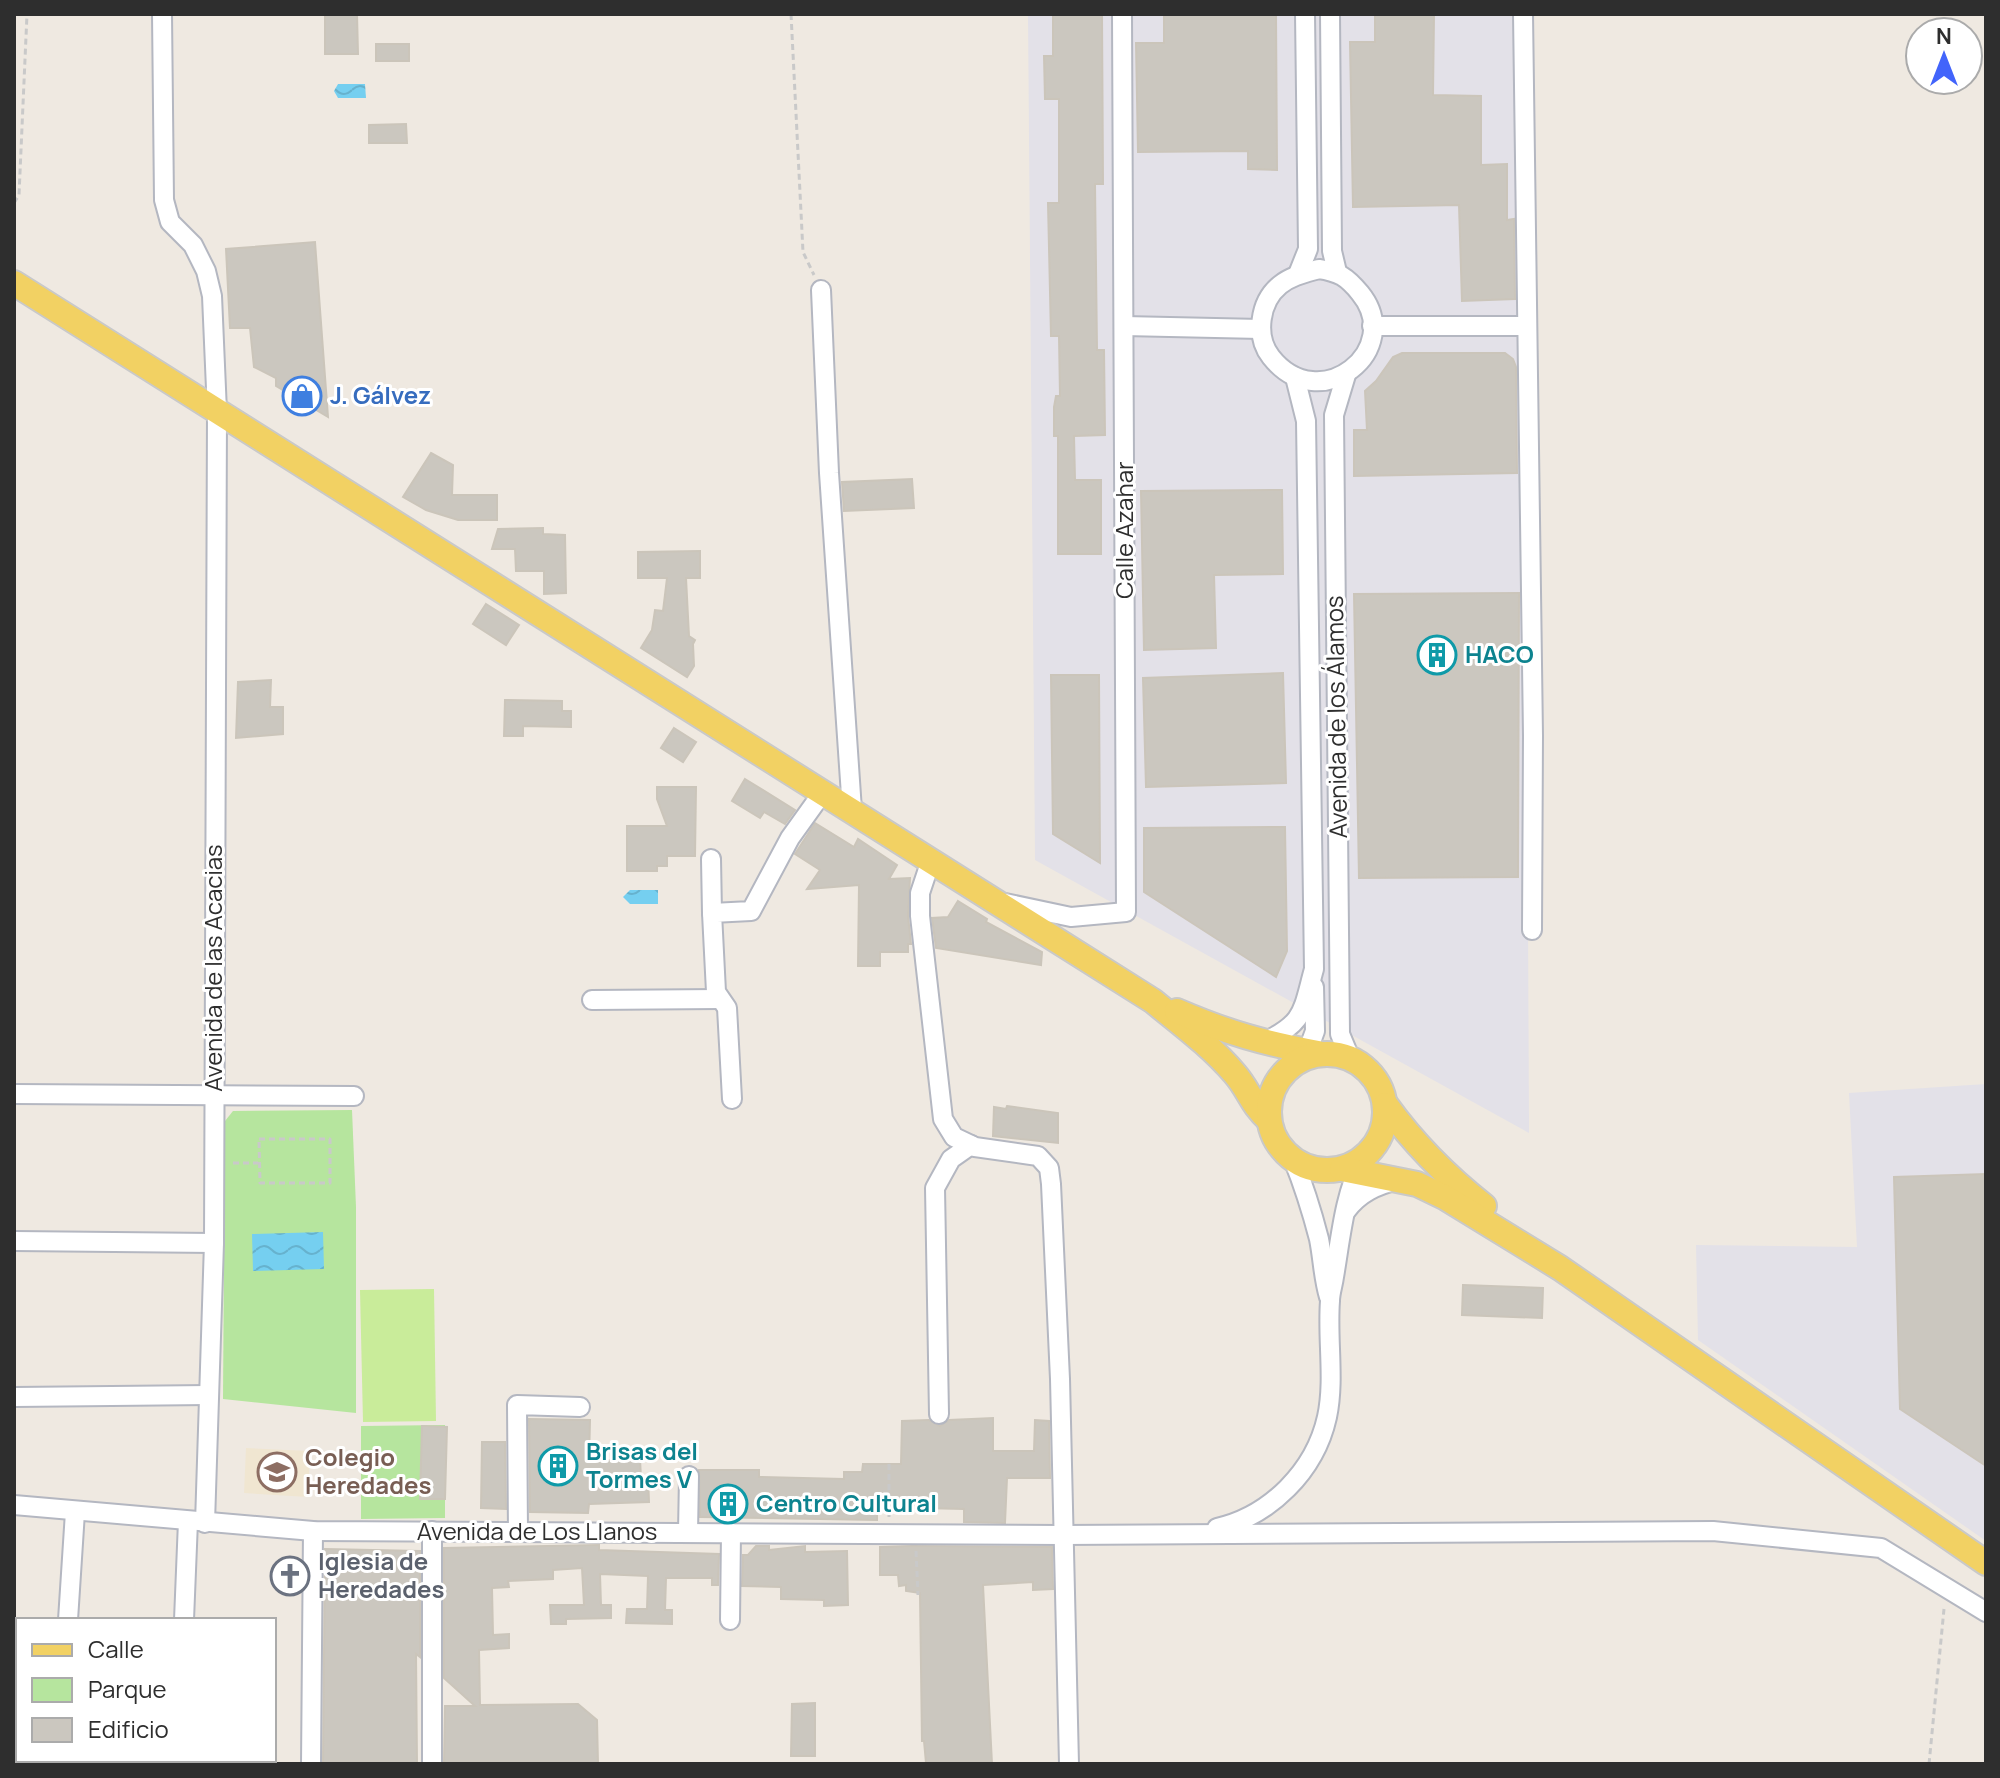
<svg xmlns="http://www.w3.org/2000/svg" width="2000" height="1778" font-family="Manrope,sans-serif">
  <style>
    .industrial { fill: #e3e1e8 }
    .education { fill: #f0e6d1 }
    .park { fill: #b6e59e }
    .pitch { fill: #c9ec9a }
    .water { fill: url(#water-waves) }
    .building { fill: #cbc7bf; stroke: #cbc5ba; stroke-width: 2 }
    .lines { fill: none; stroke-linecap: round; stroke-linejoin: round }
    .minor-casing { stroke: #b4b7c1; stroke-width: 22 }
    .major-casing { stroke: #c9c9c9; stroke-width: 28 }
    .path { stroke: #c9c9c9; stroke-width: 3; stroke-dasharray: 6 4; stroke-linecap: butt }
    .minor { stroke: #fff; stroke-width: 18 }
    .major { stroke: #f2d163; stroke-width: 24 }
    .labels { text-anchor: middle; stroke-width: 6; stroke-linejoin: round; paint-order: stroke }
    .shop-label { font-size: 24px; font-weight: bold; fill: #366cbe; stroke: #fff; text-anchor: start }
    .street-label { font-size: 24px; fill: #2e2e2e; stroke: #fff }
    .culture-label { font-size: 24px; font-weight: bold; fill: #0d838f; stroke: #fff; text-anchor: start }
    .education-label { font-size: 24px; font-weight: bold; fill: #785e54; stroke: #fff; text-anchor: start }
    .worship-label { font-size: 24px; font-weight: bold; fill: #5b616d; stroke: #fff; text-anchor: start }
  </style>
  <defs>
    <pattern id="water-waves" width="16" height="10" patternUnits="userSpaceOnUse" patternTransform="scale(2)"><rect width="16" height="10" fill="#75cff0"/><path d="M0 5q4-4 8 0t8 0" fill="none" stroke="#66b2ce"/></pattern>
  </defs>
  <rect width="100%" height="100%" fill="#efe9e1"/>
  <g class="industrial">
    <polygon points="1028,14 1524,14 1529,1133 1035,860"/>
    <polygon points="1986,1084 1986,1541 1698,1340 1696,1245 1857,1247 1849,1093"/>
  </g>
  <polygon class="education" points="246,1448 310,1451 308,1497 244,1493"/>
  <g class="park">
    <polygon points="352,1110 356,1207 356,1413 223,1399 225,1121 233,1111"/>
    <polygon points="445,1425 445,1518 361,1519 361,1426"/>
  </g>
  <polygon class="pitch" points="434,1289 436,1421 363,1422 360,1290"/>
  <g class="water">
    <polygon points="338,84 365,84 366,98 338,98 334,91"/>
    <polygon points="630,890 658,890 658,904 630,904 623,897"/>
    <polygon points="323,1232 324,1269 253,1271 252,1234"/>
  </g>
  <g class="building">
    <polygon points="325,14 357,14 358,54 325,54"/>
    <polygon points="1053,14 1102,14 1103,184 1095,184 1097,350 1104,350 1105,435 1074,436 1075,480 1101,480 1101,554 1058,554 1058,436 1054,436 1054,407 1056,396 1060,396 1059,336 1051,336 1048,203 1059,203 1059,99 1045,99 1044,56 1053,56"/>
    <polygon points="1164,14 1276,14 1277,170 1248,169 1248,151 1138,152 1136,43 1164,43"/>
    <polygon points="1375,14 1434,14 1433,95 1481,96 1481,165 1507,164 1507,220 1514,219 1515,299 1462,301 1459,205 1353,207 1350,42 1375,42"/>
    <rect x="376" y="44" width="33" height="17"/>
    <polygon points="406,124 407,143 369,143 369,125"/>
    <polygon points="315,242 328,417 276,386 276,378 254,367 250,328 230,328 226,249"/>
    <polygon points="1402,353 1505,353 1513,359 1516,367 1517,473 1354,476 1354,430 1367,430 1365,391 1376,381 1393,357"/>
    <polygon points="431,453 453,465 452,495 497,495 497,520 458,520 426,510 403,497"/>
    <polygon points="912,479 914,508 844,511 842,482"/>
    <polygon points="1282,490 1283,574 1214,575 1216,648 1144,650 1141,491"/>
    <polygon points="543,528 543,534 565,535 566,593 544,594 544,571 516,571 515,549 492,549 498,529"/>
    <polygon points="700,551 700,578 686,578 689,636 695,640 693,644 694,666 687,677 641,648 652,630 655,610 663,611 667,578 638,578 638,552"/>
    <polygon points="1519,593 1518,877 1359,878 1354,594"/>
    <polygon points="486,604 519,625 506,645 473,624"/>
    <polygon points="1283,673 1286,783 1146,787 1143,678"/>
    <polygon points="1051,675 1099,675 1100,863 1053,834"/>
    <polygon points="271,680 270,707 283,707 283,734 236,738 238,682"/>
    <polygon points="505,700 562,701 562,711 571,711 571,727 523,726 523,736 504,736"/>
    <polygon points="674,728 696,742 683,762 661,748"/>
    <polygon points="745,779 795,810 785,824 764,812 760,818 732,801"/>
    <polygon points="657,787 696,787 695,856 667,856 667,866 657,866 657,871 627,871 627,826 667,826 657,799"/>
    <polygon points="815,823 854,847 858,839 897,865 889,879 910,878 908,916 911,944 908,944 908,952 880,952 880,966 858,966 859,885 807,889 820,870 795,854"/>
    <polygon points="1285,827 1287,951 1276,977 1144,892 1144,828"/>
    <polygon points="958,901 987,919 986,922 1042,952 1041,965 936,948 932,918 948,917"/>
    <polygon points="1007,1106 1058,1113 1058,1143 993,1136 994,1107 1006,1109"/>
    <polygon points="1986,1174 1986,1466 1900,1409 1894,1177"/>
    <polygon points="1463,1285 1543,1288 1542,1318 1462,1315"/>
    <polygon points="993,1418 993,1451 1034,1451 1035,1420 1049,1421 1050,1478 1007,1478 1005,1523 964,1522 964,1509 877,1507 877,1520 700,1517 699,1470 759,1470 759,1477 844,1479 844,1472 862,1472 863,1464 901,1464 902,1421 929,1420 940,1426 949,1420"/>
    <polygon points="529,1419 590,1420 589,1461 640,1459 641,1478 648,1477 649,1502 589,1504 588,1513 530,1512"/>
    <polygon points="422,1426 447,1427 445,1499 420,1499"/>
    <polygon points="482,1442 505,1442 506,1509 481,1508"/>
    <polygon points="599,1545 599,1550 719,1554 718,1585 712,1585 712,1578 666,1578 665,1610 672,1610 672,1624 626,1623 627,1609 647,1609 648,1576 600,1574 601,1605 611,1605 611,1618 566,1619 566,1624 551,1624 550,1605 584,1605 582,1568 553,1570 553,1579 508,1581 509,1587 492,1588 493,1635 509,1634 509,1648 479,1650 480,1705 578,1704 597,1720 598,1764 444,1764 445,1706 475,1706 444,1678 444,1548"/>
    <polygon points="756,1546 769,1546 769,1550 805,1546 805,1552 847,1551 848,1605 824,1606 824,1600 781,1599 781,1587 742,1586 743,1555 748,1555"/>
    <polygon points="912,1546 1052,1547 1053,1589 1033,1590 1033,1582 983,1585 992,1764 926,1763 924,1741 922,1741 920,1593 906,1591 906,1585 899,1586 898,1575 880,1575 880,1547"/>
    <polygon points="325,1549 420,1551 420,1657 416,1654 417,1764 323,1764"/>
    <polygon points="815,1703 815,1756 791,1756 792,1704"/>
  </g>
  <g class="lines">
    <g class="minor-casing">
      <g id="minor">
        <polyline points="162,14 164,200 170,222 193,245 206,271 212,296 217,412 214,1243 205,1523"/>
        <polyline points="1330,14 1332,251 1337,272"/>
        <polyline points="1523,14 1533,736 1532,930"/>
        <path d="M1319 269C1339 272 1347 277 1360 293 1406 349 1320 419 1271 357 1255 337 1259 302 1280 285 1291 276 1305 273 1319 269Z"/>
        <polyline points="1298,274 1308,249 1305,14"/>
        <polyline points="821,290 829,473 852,810"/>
        <polyline points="1124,326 1261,329"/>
        <polyline points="1372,326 1526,326"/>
        <polyline points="1346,375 1334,415 1340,1034 1350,1058"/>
        <polyline points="711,859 712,913"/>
        <polyline points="931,860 920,893 920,916 943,1119 954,1137 975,1147 1038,1156 1049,1168 1051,1184 1060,1379 1069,1764"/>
        <polyline points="1005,903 1071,917 1126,912 1122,14"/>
        <polyline points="592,1000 720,999"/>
        <path d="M1262 1043C1305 1023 1302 1012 1314 969L1306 421 1295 377"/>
        <polyline points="1305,1058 1315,1031 1314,987"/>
        <polyline points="14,1094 354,1096"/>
        <polyline points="732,1099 727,1008 716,992 712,913 751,911 790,838 823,792"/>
        <path d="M1293 1159C1304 1186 1312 1212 1319 1239 1323 1259 1323 1277 1329 1297"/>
        <path d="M1346 1211C1359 1193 1377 1185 1398 1180"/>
        <polyline points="14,1241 214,1243"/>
        <polyline points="14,1397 209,1395"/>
        <polyline points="939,1414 935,1188 951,1159 971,1145"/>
        <polyline points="14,1505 313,1531 1062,1535 1713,1531 1881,1548 1986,1612"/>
        <path d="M1217 1528C1270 1516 1315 1471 1327 1417 1335 1380 1327 1339 1330 1301 1330 1293 1333 1285 1334 1277 1341 1236 1344 1196 1363 1158"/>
        <polyline points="432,1531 432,1764"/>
        <polyline points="518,1532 517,1405 580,1407"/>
        <polyline points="688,1533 689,1476"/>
        <polyline points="68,1620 75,1512"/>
        <polyline points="184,1620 188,1521"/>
        <polyline points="730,1620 731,1533"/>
        <polyline points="58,1764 59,1760"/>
        <polyline points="179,1764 179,1760"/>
        <polyline points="311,1764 313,1531"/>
      </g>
    </g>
    <g class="major-casing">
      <g id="major">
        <path d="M14 283 1153 1001C1181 1024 1211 1046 1235 1074 1249 1090 1251 1104 1269 1120"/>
        <path d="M1177 1011C1228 1033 1264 1043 1318 1053"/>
        <circle cx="1327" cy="1112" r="58"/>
        <path d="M1386 1105C1414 1144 1446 1176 1484 1206"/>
        <polyline points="1342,1169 1417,1184 1446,1198 1560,1268 1986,1563"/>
      </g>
    </g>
    <g class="path">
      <polyline points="791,14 803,252 814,275"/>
      <polyline points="14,203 19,195 27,14"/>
      <polygon points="259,1139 330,1139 330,1183 260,1183"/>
      <polyline points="233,1163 258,1163"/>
      <polyline points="889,1464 889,1517"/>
      <polyline points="916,1551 918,1595"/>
      <polyline points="1929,1764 1944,1609"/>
    </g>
    <use href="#minor" class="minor"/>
    <use href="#major" class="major"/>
  </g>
  <defs>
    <g id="shop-ring" transform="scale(2)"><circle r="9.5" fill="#fff" stroke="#3f7fe0" stroke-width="1.5"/><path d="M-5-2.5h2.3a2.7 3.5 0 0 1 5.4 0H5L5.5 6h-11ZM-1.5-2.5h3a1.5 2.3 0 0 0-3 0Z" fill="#3f7fe0"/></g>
    <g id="building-ring" transform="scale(2)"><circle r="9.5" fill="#fff" stroke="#0f9aa8" stroke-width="1.5"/><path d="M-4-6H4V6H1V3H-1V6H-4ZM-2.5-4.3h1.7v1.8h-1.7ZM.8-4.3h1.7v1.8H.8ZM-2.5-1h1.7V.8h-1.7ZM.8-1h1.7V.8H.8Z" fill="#0f9aa8"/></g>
    <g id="school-ring" transform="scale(2)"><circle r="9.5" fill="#fff" stroke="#8d6e63" stroke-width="1.5"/><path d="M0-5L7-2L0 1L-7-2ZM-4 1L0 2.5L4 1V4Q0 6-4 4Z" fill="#8d6e63"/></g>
    <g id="church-ring" transform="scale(2)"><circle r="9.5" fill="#fff" stroke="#6b7280" stroke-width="1.5"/><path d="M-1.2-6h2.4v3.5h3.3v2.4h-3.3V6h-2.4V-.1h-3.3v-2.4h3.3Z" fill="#6b7280"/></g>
  </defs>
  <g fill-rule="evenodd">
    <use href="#shop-ring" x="302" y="396"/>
    <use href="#building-ring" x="1437" y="655"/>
    <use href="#building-ring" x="558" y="1466"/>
    <use href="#school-ring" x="277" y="1472"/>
    <use href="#building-ring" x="728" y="1504"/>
    <use href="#church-ring" x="290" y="1576"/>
  </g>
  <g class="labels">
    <g class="shop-label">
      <text x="330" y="404">J. Gálvez</text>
    </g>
    <g class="street-label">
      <text transform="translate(1125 530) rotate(-90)" y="8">Calle Azahar</text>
      <text transform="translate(1337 717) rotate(-91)" y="8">Avenida de los Álamos</text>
      <text transform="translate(214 968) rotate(-90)" y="8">Avenida de las Acacias</text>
      <text x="537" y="1540">Avenida de Los Llanos</text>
    </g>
    <g class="culture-label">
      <text x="1465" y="663">HACO</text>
      <text x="586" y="1460">Brisas del<tspan x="586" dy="28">Tormes V</tspan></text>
      <text x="756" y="1512">Centro Cultural</text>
    </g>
    <g class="education-label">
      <text x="305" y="1466">Colegio<tspan x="305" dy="28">Heredades</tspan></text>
    </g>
    <g class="worship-label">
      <text x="318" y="1570">Iglesia de<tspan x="318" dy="28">Heredades</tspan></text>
    </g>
  </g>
  <rect width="2000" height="1778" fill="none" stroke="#2e2e2e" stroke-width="32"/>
  <rect x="16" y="1618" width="260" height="144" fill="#ffffff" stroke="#ababab" stroke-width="2"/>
  <rect x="32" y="1644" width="40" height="12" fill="#f2d163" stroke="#ababab" stroke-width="2"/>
  <text x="88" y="1658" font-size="24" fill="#2e2e2e">Calle</text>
  <rect x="32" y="1678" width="40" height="24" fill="#b6e59e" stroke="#ababab" stroke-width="2"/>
  <text x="88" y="1698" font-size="24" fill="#2e2e2e">Parque</text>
  <rect x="32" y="1718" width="40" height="24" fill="#cbc7bf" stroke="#ababab" stroke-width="2"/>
  <text x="88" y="1738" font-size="24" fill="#2e2e2e">Edificio</text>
  <g transform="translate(1944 56)"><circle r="38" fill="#ffffff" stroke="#ababab" stroke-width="2"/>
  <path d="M0-6L14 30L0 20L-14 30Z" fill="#4264fb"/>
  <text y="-12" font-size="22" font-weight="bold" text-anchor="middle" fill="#2e2e2e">N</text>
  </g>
</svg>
